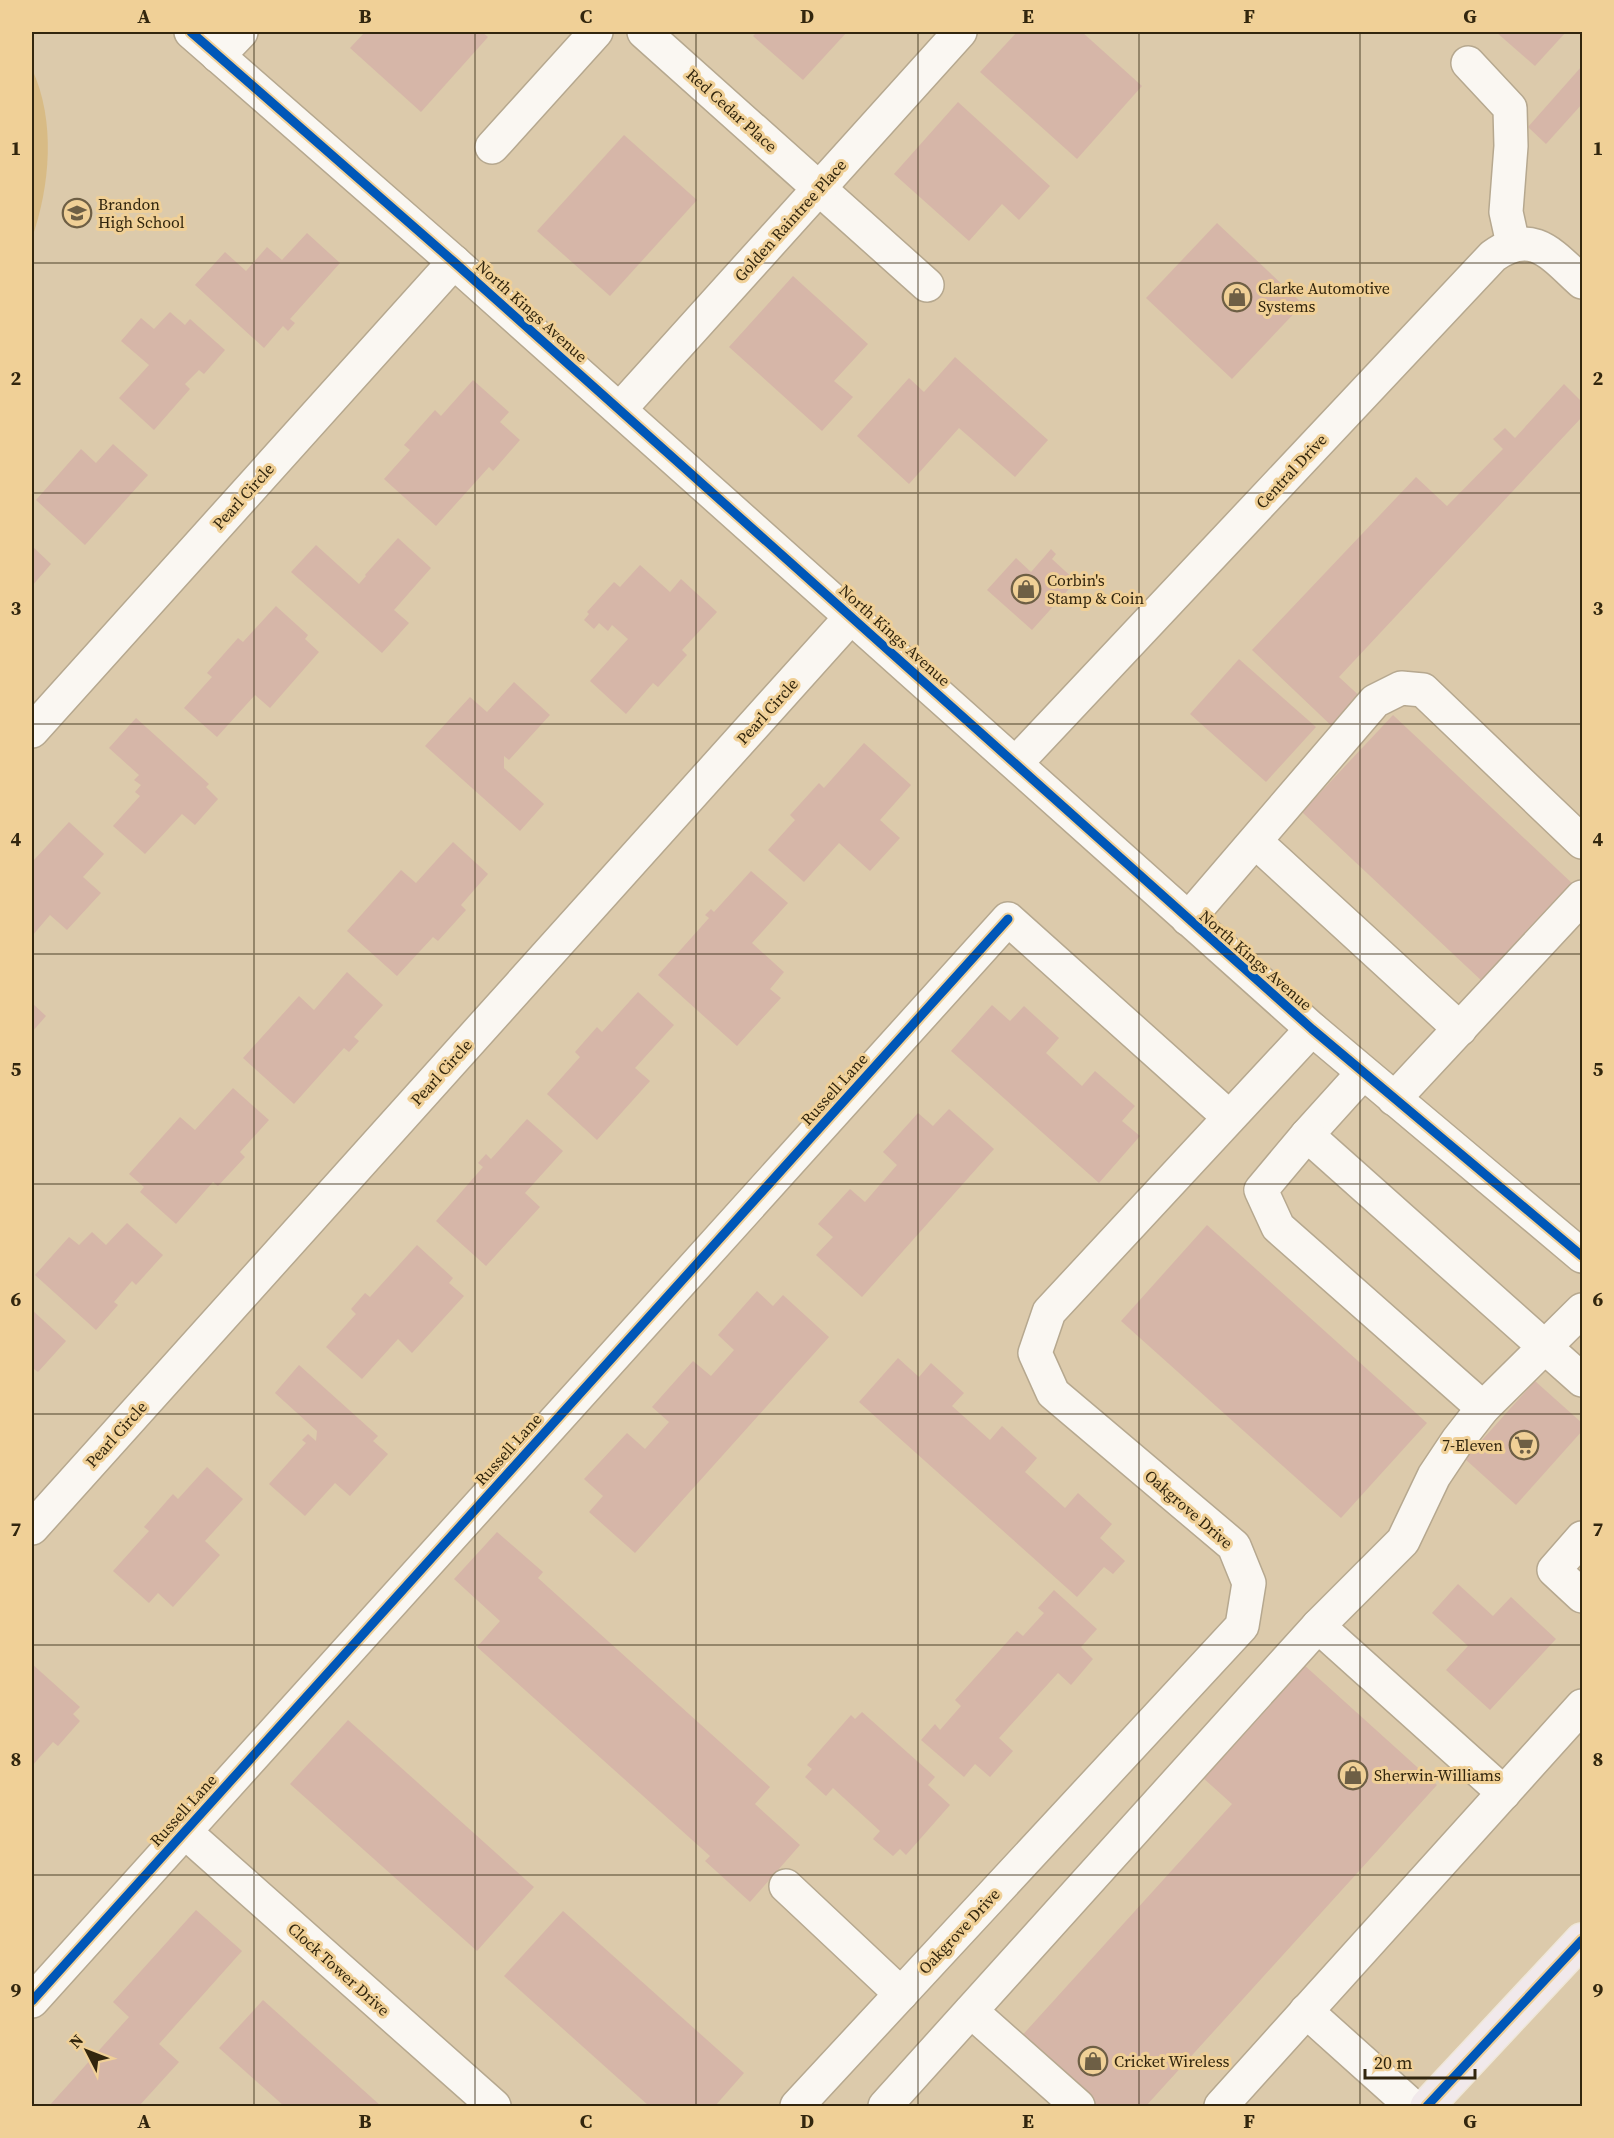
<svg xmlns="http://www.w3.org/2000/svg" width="1614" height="2138" font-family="'Source Serif 4',serif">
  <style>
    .green { fill: #d8bb85 }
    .building { fill: #d6b6a8 }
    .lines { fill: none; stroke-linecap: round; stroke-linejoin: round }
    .minor-casing { stroke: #b6a88f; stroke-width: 36 }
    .highway-casing { stroke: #efe7d9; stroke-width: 36 }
    .minor { stroke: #faf7f2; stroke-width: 33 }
    .highway { stroke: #f1e9eb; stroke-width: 33 }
    .cycleway-casing { stroke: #f0d097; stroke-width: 13 }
    .cycleway { stroke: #0057b8; stroke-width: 9 }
    .grid { fill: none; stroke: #32260e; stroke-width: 1.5; stroke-opacity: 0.55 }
    .labels { text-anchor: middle; stroke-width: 6; stroke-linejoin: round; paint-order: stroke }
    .street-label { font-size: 16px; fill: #32260e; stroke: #f0d097 }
    .poi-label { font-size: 16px; fill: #32260e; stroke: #f0d097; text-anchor: start }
    .neatline { fill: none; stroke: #32260e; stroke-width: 2 }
    .grid-label { font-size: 20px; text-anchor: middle; font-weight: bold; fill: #32260e }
  </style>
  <rect width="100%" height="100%" fill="#dccaab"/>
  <path class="green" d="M32 69C56 121 50 186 32 238Z"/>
  <g class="building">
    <polygon points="365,32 482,32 488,37 421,112 350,48"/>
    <polygon points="757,32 847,32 803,80 753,36"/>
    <polygon points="1017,32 1082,32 1142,86 1077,159 980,72"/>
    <polygon points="1496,32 1566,32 1535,66"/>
    <polygon points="1582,66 1582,104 1546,144 1528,127"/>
    <polygon points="958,102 1050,186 1019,220 1002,204 969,241 894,174"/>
    <polygon points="624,135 697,200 610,296 537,231"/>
    <polygon points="1217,223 1303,304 1232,379 1146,298"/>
    <polygon points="307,233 340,263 290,319 295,323 288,331 283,326 264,348 195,285 225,252 246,271 267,247 282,260"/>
    <polygon points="793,276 868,344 834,381 853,397 822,431 729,347"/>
    <polygon points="170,312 185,325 190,319 225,350 204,374 199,370 185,384 190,389 154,430 119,398 149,365 121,341 141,318 154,329"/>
    <polygon points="955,357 1048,440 1015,477 959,428 909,484 857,436 909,378 924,392"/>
    <polygon points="473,380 509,412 500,422 520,440 493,471 489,467 436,526 384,479 410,450 404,445 435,410 441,416"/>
    <polygon points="1564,384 1582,402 1582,417 1339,677 1365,701 1337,731 1252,650 1416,477 1447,506 1503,449 1493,439 1505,428 1515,438"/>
    <polygon points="113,444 148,475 85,545 36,500 81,449 96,463"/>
    <polygon points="398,538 431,568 394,610 409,623 382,653 291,572 316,545 359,584 366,576 365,575"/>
    <polygon points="32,546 51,564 32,586"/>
    <polygon points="1051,549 1056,554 1052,559 1076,581 1032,630 987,590 1016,558 1031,572"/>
    <polygon points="640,565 670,592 681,579 717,612 682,650 687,655 658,687 653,683 626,714 590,681 628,639 612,625 608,631 599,623 594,629 584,620 589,614 587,612 614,582 620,587"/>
    <polygon points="276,606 308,635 305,639 319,652 270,708 255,695 217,737 184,708 212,677 207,673 238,638 243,642"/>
    <polygon points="1239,659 1316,727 1266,782 1190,714"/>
    <polygon points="514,682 550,715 509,760 504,756 504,768 544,804 520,831 425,746 470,697 487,712"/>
    <polygon points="1393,715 1575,886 1484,983 1302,812"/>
    <polygon points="136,718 209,784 206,787 218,799 195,825 182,814 145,854 113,826 140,796 135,792 141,785 134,780 139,775 109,748"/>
    <polygon points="864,743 911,785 880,820 900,838 870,871 839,843 804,882 768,850 795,820 790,815 819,783 824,788"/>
    <polygon points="69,822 104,854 83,877 101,893 67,930 50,915 32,936 32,858 34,860"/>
    <polygon points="453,842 488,874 461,905 466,910 438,941 433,937 397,976 347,931 401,870 416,883"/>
    <polygon points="751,871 788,903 752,943 784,972 770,989 781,998 737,1046 658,975 709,918 705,915 711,909 714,912"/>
    <polygon points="347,972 383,1005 354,1037 359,1041 349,1052 344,1048 294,1104 243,1058 299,996 314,1010"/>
    <polygon points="638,992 674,1025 635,1068 650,1081 597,1140 547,1094 580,1057 575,1052 597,1027 602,1032"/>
    <polygon points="32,1003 46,1016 32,1032"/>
    <polygon points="992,1005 1010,1021 1024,1006 1059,1038 1046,1053 1082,1086 1095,1071 1135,1106 1122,1121 1140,1136 1099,1183 951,1051"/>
    <polygon points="233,1088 269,1120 240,1152 245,1157 218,1186 213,1182 176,1224 140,1192 144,1187 129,1174 180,1117 195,1130"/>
    <polygon points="949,1109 994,1149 862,1297 816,1255 833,1237 818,1224 850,1189 865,1202 897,1165 883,1152 918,1113 933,1126"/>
    <polygon points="527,1119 563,1151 525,1193 540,1207 486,1266 436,1221 483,1167 478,1163 486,1154 491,1159"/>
    <polygon points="127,1223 163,1255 136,1285 132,1281 114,1302 118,1305 96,1330 35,1275 69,1237 79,1245 92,1232 106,1245"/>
    <polygon points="1207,1225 1427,1423 1341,1518 1121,1321"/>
    <polygon points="417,1245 453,1278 449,1283 464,1296 412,1353 398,1339 362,1379 326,1347 356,1314 351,1309 365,1293 370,1297"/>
    <polygon points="757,1291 773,1306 783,1295 829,1337 635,1553 589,1512 603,1496 584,1479 627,1433 645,1449 669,1422 652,1407 693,1361 711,1376 734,1350 718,1335"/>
    <polygon points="32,1310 66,1341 38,1372 34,1369 32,1372"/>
    <polygon points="898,1358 919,1377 931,1363 964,1393 952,1406 990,1440 1002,1426 1037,1458 1025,1472 1065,1508 1078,1493 1112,1524 1100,1538 1125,1561 1113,1574 1104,1567 1077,1597 859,1402"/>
    <polygon points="299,1365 378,1436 373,1441 388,1454 350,1496 335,1483 305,1516 269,1484 306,1443 302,1440 308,1434 316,1441 317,1431 275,1393"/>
    <polygon points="1535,1381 1582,1423 1582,1431 1516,1505 1465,1459"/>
    <polygon points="207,1467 243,1499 205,1541 220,1555 173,1607 158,1593 149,1603 113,1571 149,1531 144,1527 173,1494 178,1499"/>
    <polygon points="497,1532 543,1572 538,1578 770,1787 755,1804 800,1845 750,1902 705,1861 710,1856 477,1647 500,1621 454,1579"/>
    <polygon points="1458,1584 1493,1616 1511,1597 1556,1639 1490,1710 1446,1670 1468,1646 1432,1613"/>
    <polygon points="1054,1590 1097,1629 1081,1647 1093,1659 1071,1685 1058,1673 999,1738 1013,1751 990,1777 975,1764 964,1777 921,1740 935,1724 940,1730 961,1706 955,1700 1017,1631 1023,1636 1044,1613 1038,1608"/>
    <polygon points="32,1664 80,1707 73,1714 80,1721 58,1746 53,1742 32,1766"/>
    <polygon points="1303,1664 1437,1785 1146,2106 1091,2106 1018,2040 1232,1804 1202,1777"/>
    <polygon points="862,1712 935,1777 928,1785 950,1805 906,1855 900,1849 893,1856 873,1839 880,1831 833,1788 826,1796 805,1777 812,1769 807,1765 851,1715 855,1719"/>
    <polygon points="348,1720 534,1887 477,1951 290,1784"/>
    <polygon points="196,1910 242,1951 159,2044 179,2062 139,2106 49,2106 129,2017 113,2002"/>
    <polygon points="563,1911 744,2073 715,2106 649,2106 504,1976"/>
    <polygon points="263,2000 381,2106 284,2106 219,2048"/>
  </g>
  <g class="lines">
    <g class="minor-casing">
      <g id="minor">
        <polyline points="191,32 454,262 1312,1029 1582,1256"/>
        <polyline points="644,32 927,285"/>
        <polyline points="218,56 241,32"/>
        <polyline points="1468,63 1510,108 1511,146 1506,212 1513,244"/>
        <polyline points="492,147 596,32"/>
        <polyline points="620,409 960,32"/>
        <polyline points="32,731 454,262"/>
        <path d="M1016 763 1493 256C1533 227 1553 256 1582 282"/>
        <polyline points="1256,842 1460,1029"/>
        <polyline points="1188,919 1375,701 1401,688 1423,690 1582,842"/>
        <polyline points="1363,1073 1307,1135 1261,1190 1278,1227 1483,1408"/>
        <polyline points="1394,1099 1582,897"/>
        <polyline points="1307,1135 1582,1380"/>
        <polyline points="32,1528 851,617"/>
        <polyline points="1582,1538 1554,1570 1582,1596"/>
        <polyline points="1318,1626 1504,1793"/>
        <polyline points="184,1831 494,2106"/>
        <polyline points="786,1886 901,1994"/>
        <polyline points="32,2001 1008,919 1229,1117"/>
        <polyline points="971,2011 1078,2106"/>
        <polyline points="1306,2011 1412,2106"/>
        <polyline points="797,2106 1242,1626 1249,1583 1234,1546 1053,1393 1035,1353 1049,1312 1312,1029"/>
        <polyline points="885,2106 1318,1626 1403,1541 1434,1476 1458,1440 1483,1408 1582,1310"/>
        <polyline points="1221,2106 1582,1706"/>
      </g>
    </g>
    <g class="highway-casing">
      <polyline id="highway" points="1427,2106 1582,1940"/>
    </g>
    <use href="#minor" class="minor"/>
    <use href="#highway" class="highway"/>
    <g class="cycleway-casing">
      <g id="cycleway">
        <polyline points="191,32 454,262 1312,1029 1582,1256"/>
        <polyline points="32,2001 1008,919"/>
        <polyline points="1427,2106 1582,1940"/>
      </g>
    </g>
    <use href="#cycleway" class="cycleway"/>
  </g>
  <path class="grid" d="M254 32V2106M475 32V2106M696 32V2106M918 32V2106M1139 32V2106M1360 32V2106M32 263H1582M32 493H1582M32 724H1582M32 954H1582M32 1184H1582M32 1414H1582M32 1645H1582M32 1875H1582"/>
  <defs>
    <g id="school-ring" transform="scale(1.5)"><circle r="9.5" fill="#f0d097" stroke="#6e5f45" stroke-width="1.5"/><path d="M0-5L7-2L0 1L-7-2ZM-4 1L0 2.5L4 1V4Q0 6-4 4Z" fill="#6e5f45"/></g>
    <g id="shop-ring" transform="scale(1.5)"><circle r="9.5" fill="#f0d097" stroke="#6e5f45" stroke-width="1.5"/><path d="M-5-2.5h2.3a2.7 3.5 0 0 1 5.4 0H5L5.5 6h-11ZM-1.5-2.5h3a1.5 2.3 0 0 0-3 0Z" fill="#6e5f45"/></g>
    <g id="supermarket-ring" transform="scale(1.5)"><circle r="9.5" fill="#f0d097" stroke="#6e5f45" stroke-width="1.5"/><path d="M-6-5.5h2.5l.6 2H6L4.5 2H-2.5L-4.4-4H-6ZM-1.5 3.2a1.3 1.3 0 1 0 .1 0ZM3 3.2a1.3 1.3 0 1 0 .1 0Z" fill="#6e5f45"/></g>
  </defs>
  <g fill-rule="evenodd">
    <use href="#school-ring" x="77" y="213"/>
    <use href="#shop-ring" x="1237" y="297"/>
    <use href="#shop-ring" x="1026" y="589"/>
    <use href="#supermarket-ring" x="1524" y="1445"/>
    <use href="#shop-ring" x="1353" y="1775"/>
    <use href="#shop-ring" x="1093" y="2061"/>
  </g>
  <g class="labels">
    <g class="street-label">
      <text transform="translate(732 110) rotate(42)" y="6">Red Cedar Place</text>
      <text transform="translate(790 220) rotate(-48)" y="6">Golden Raintree Place</text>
      <text transform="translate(532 311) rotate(42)" y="6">North Kings Avenue</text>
      <text transform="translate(1291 471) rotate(-47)" y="6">Central Drive</text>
      <text transform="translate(243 496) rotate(-48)" y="6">Pearl Circle</text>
      <text transform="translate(895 635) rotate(42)" y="6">North Kings Avenue</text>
      <text transform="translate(767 711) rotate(-48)" y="6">Pearl Circle</text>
      <text transform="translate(1256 960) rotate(41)" y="6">North Kings Avenue</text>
      <text transform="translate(441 1072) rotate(-48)" y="6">Pearl Circle</text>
      <text transform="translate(834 1089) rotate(-48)" y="6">Russell Lane</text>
      <text transform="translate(116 1434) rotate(-48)" y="6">Pearl Circle</text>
      <text transform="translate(508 1449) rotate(-48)" y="6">Russell Lane</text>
      <text transform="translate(1189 1509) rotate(41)" y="6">Oakgrove Drive</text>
      <text transform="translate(183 1810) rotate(-48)" y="6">Russell Lane</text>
      <text transform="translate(959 1931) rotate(-47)" y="6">Oakgrove Drive</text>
      <text transform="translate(339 1969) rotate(42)" y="6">Clock Tower Drive</text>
    </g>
    <g class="poi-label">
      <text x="98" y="210">Brandon<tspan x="98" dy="18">High School</tspan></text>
      <text x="1258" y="294">Clarke Automotive<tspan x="1258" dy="18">Systems</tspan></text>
      <text x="1047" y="586">Corbin's<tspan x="1047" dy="18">Stamp &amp; Coin</tspan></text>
      <text x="1503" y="1451" text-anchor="end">7-Eleven</text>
      <text x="1374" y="1781">Sherwin-Williams</text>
      <text x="1114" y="2067">Cricket Wireless</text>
    </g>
  </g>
  <rect width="1614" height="2138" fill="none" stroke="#f0d097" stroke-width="66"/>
  <g transform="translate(87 2051) rotate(312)" stroke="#f0d097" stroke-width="4.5" paint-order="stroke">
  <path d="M0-4.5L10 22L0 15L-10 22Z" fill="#32260e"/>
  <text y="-9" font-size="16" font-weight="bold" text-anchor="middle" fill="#32260e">N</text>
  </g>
  <path d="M1365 2069v9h110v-9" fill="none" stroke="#32260e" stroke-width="3"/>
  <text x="1374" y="2069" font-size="18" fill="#32260e" stroke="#f0d097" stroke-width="4.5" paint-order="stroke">20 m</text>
  <rect x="33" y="33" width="1548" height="2072" class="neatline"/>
  <g class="grid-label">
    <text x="144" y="23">A</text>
    <text x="365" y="23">B</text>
    <text x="586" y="23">C</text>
    <text x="807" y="23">D</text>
    <text x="1028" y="23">E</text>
    <text x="1249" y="23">F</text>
    <text x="1470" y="23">G</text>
    <text x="16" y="155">1</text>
    <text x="1598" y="155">1</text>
    <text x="16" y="385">2</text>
    <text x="1598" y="385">2</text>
    <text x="16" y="615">3</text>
    <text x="1598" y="615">3</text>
    <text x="16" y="846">4</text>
    <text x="1598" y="846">4</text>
    <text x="16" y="1076">5</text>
    <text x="1598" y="1076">5</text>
    <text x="16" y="1306">6</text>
    <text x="1598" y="1306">6</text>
    <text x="16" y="1536">7</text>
    <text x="1598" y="1536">7</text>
    <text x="16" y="1766">8</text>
    <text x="1598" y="1766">8</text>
    <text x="16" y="1997">9</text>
    <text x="1598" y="1997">9</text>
    <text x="144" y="2128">A</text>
    <text x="365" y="2128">B</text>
    <text x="586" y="2128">C</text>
    <text x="807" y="2128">D</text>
    <text x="1028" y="2128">E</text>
    <text x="1249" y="2128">F</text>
    <text x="1470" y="2128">G</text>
  </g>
</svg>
